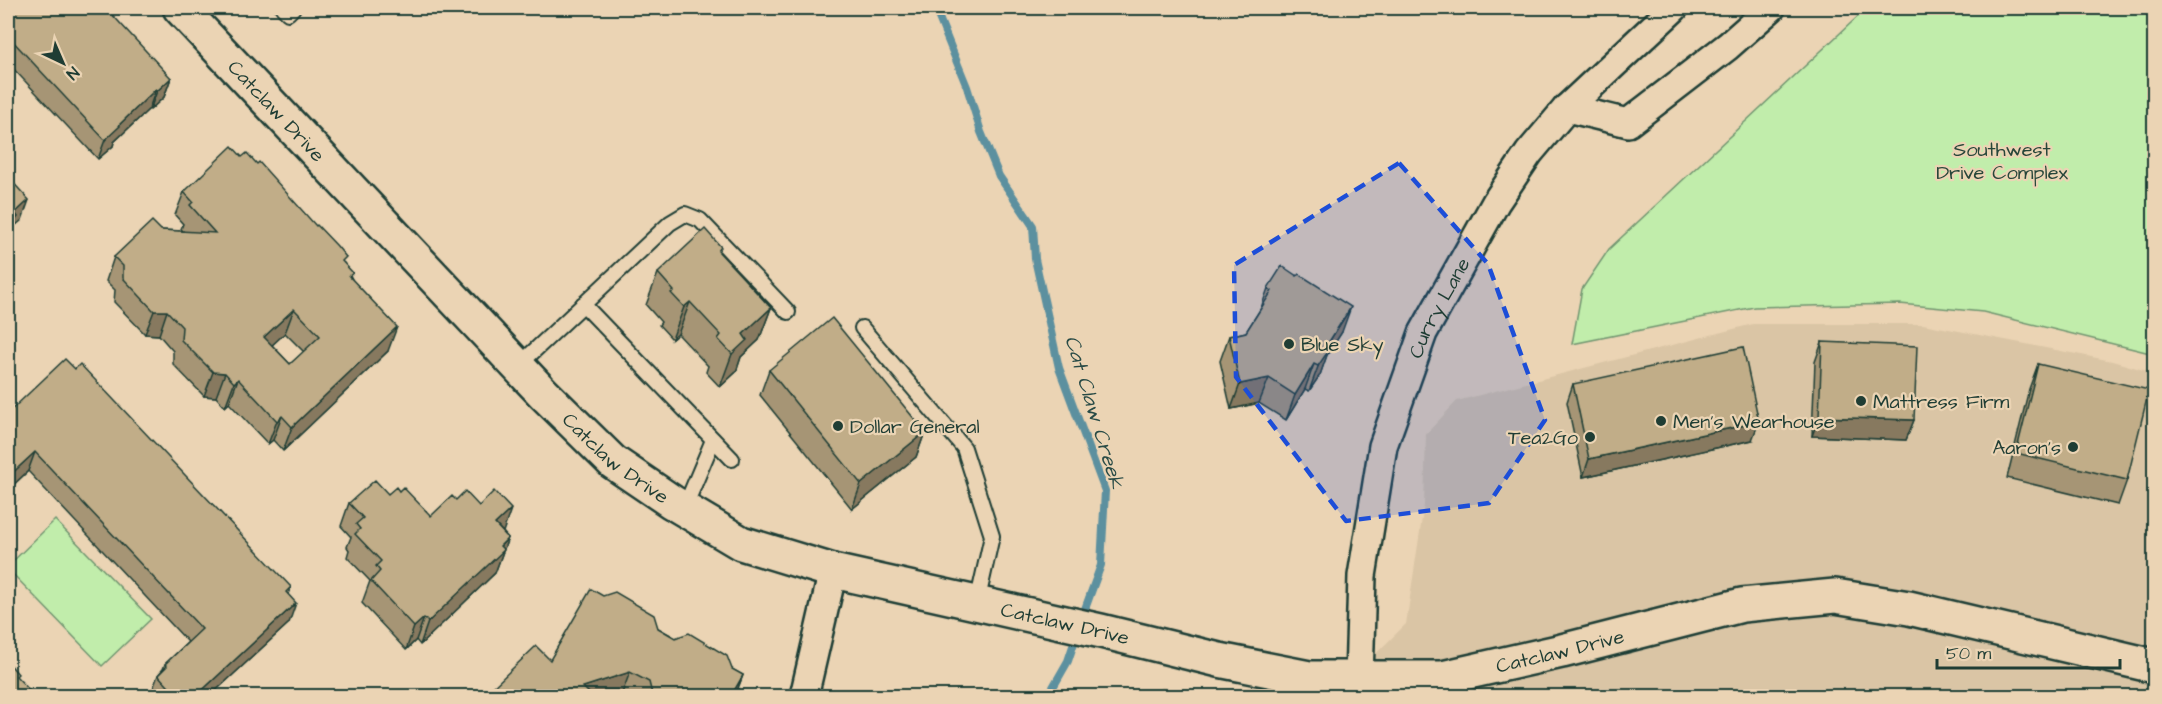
<svg xmlns="http://www.w3.org/2000/svg" width="2162" height="704" font-family="'Architects Daughter',sans-serif">
  <style>
    .built { fill: #dac5a5 }
    .green { fill: #c1edab; stroke: #709570; stroke-width: 1.5 }
    .lines { fill: none; stroke-linecap: round; stroke-linejoin: round }
    .stream { stroke: #5c909f; stroke-width: 8 }
    .lane-casing { stroke: #1f3d34; stroke-width: 18 }
    .street-casing { stroke: #1f3d34; stroke-width: 32 }
    .secondary-casing { stroke: #1f3d34; stroke-width: 38 }
    .lane { stroke: #ebd4b4; stroke-width: 14 }
    .street { stroke: #ebd4b4; stroke-width: 27 }
    .secondary { stroke: #ebd4b4; stroke-width: 33 }
    .wall { fill: #a69575; stroke: #1f3d34; stroke-width: 1.5; fill-rule: evenodd }
    .shaded-wall { fill: #87795f; stroke: #1f3d34; stroke-width: 1.5 }
    .building { fill: #c1ad88; stroke: #1f3d34; stroke-width: 1.5; fill-rule: evenodd }
    .marked { fill: #1d4ed8; fill-opacity: 0.2; stroke: #1d4ed8; stroke-width: 4.5; stroke-dasharray: 12 8; stroke-linejoin: round }
    .poi-dot { fill: #1f3d34; stroke: #ebd4b4; stroke-width: 2 }
    .labels { text-anchor: middle; stroke-width: 4.5; stroke-linejoin: round; paint-order: stroke }
    .street-label { font-size: 20px; fill: #1f3d34; stroke: #ebd4b4 }
    .park-label { font-size: 20px; fill: #27463a; stroke: #ebd4b4 }
    .poi-label { font-size: 20px; fill: #1f3d34; stroke: #ebd4b4; text-anchor: start }
    .water-label { font-size: 21px; font-style: italic; fill: #294b46; stroke: #ebd4b4 }
  </style>
  <rect width="100%" height="100%" fill="#ebd4b4"/>
  <filter id="ink" filterUnits="userSpaceOnUse"><feTurbulence type="fractalNoise" baseFrequency=".0167" numOctaves="2"/><feDisplacementMap in="SourceGraphic" scale="12" xChannelSelector="R" yChannelSelector="G"/><feConvolveMatrix kernelMatrix="1 2 1 2 8 2 1 2 1" color-interpolation-filters="sRGB"/></filter>
  <g filter="url(#ink)">
    <g class="built">
      <polygon points="1753,324 1923,324 2112,361 2154,373 2154,696 1333,696 1406,624 1424,505 1426,434 1457,401"/>
      <polygon points="1162,687 1214,696 1152,696"/>
    </g>
    <g class="green">
      <polygon points="1867,8 2154,8 2154,354 1983,312 1900,304 1754,307 1572,344 1582,289 1609,249"/>
      <polygon points="55,520 151,619 102,666 8,569 8,566"/>
    </g>
    <g class="lines">
      <g class="stream">
        <polyline points="935,8 967,87 981,132 999,176 1033,226 1035,259 1059,368 1105,491 1101,565 1081,620"/>
        <polyline points="1048,696 1068,661 1077,634"/>
      </g>
      <g class="lane-casing">
        <g id="lane">
          <polyline points="283,8 288,13 293,8"/>
          <polyline points="583,304 732,459"/>
          <polyline points="862,328 964,448 992,536 977,603"/>
          <polyline points="518,366 670,223 685,214 700,220 788,312"/>
          <polyline points="684,509 713,440"/>
        </g>
      </g>
      <g class="street-casing">
        <g id="street">
          <polyline points="1567,108 1628,123 1728,46 1771,8"/>
          <path id="s1" d="M1359 679 1362 576 1383 446 1423 333 1496 202 1529 153 1567 108 1674 8"/>
          <polyline points="804,696 833,571"/>
        </g>
      </g>
      <g class="secondary-casing">
        <g id="secondary">
          <path id="s2" d="M180 8 543 393 613 462 672 502 741 543 833 571 1101 631 1219 660 1309 678H1442L1562 651 1742 605 1835 596 1909 608 2154 666"/>
        </g>
      </g>
      <use href="#lane" class="lane"/>
      <use href="#street" class="street"/>
      <use href="#secondary" class="secondary"/>
    </g>
    <g class="wall">
      <polygon points="8,8 171,78 164,97 150,110 149,109 114,142 113,146 98,159 8,63"/>
      <path d="M184 192 344 263 388 351 283 451 273 440 268 444 229 403 225 407 216 397 204 396 173 364V351L159 335 145 334 114 302 115 290 106 281 114 257 161 230 183 231 181 229 183 224 175 215ZM285 333 304 352 290 364 272 345Z"/>
      <polygon points="720,252 771,308 759,340 741,357 736,372 720,387 706,372 708,366 678,334 672,339 659,325 661,322 646,305 658,273"/>
      <polygon points="1268,288 1342,332 1327,355 1320,375 1309,391 1305,389 1286,420 1259,403 1231,409 1220,361 1229,336 1246,332 1261,308"/>
      <polygon points="1822,342 1914,420 1906,440 1812,436 1815,362"/>
      <polygon points="2038,364 2127,480 2118,505 2007,478 2029,389"/>
      <polygon points="769,370 925,432 916,457 852,509 760,395"/>
      <polygon points="1573,384 1752,440 1583,477 1567,402"/>
      <polygon points="8,413 291,587 288,594 289,623 210,696 153,696 151,694 158,675 163,669 165,664 188,642 28,471 8,490"/>
      <polygon points="399,491 431,516 456,500 503,532 508,538 495,573 420,645 416,640 406,650 362,603 370,581 347,557 349,550 347,547 351,537 341,526 349,503"/>
      <polygon points="658,628 743,675 735,696 486,696 488,692 550,660"/>
    </g>
    <g class="shaded-wall">
      <polygon points="171,78 164,97 150,110 157,91"/>
      <polygon points="156,89 149,109 114,142 113,146 98,159 105,140 119,125"/>
      <polygon points="29,200 22,220 15,226 11,237 8,241 8,228 15,213"/>
      <polygon points="690,302 678,334 672,339 684,307"/>
      <polygon points="1351,307 1342,332 1327,355 1320,375 1309,391 1325,348"/>
      <polygon points="771,308 759,340 741,357 736,372 720,387 732,354 743,334"/>
      <polygon points="294,309 285,333 255,361 264,337"/>
      <polygon points="154,311 167,311 159,335 145,334"/>
      <polygon points="397,327 388,351 283,451 292,427"/>
      <polygon points="1314,364 1305,389 1286,420 1295,395"/>
      <polygon points="213,372 225,373 216,397 204,396"/>
      <polygon points="1269,378 1259,403 1231,409 1240,384"/>
      <polygon points="238,379 229,403 225,407 234,383"/>
      <polygon points="282,416 273,440 268,444 277,421"/>
      <polygon points="1819,417 1914,420 1906,440 1812,436"/>
      <polygon points="1759,422 1752,440 1583,477 1589,459"/>
      <polygon points="925,432 916,457 852,509 861,484"/>
      <polygon points="35,452 28,471 8,490 8,477"/>
      <polygon points="511,509 503,532 495,524"/>
      <polygon points="508,538 495,573 420,645 428,622"/>
      <polygon points="296,603 289,623 210,696 196,696"/>
      <polygon points="424,618 416,640 406,650 414,627"/>
      <polygon points="630,672 621,696 580,696 583,687"/>
      <polygon points="743,675 735,696 731,696"/>
    </g>
    <g class="building">
      <polygon points="8,8 106,8 171,78 157,91 156,89 119,125 120,126 105,140 8,36"/>
      <path d="M232 146 242 157 247 153 257 164 259 162 316 226 317 225 337 246 346 257 342 261 353 273 349 276 397 327 292 427 282 416 277 421 238 379 234 383 225 373 213 372 181 340 182 327 167 311H154L123 278V266L114 257 152 221 161 230 215 233 190 205 193 202 184 192ZM294 309 320 336 290 364 264 337Z"/>
      <polygon points="8,177 29,200 15,213 18,217 8,228"/>
      <polygon points="705,229 721,247 718,251 771,308 743,334 747,340 732,354 718,339 721,335 690,302 684,307 671,293 674,291 658,273"/>
      <polygon points="1282,266 1297,276 1299,274 1351,307 1325,348 1329,350 1318,366 1314,364 1295,395 1269,378 1240,384 1229,336 1246,332 1272,291 1268,288"/>
      <polygon points="832,318 925,432 861,484 769,370"/>
      <polygon points="1822,342 1917,346 1914,420 1819,417"/>
      <polygon points="1743,347 1759,422 1589,459 1573,384"/>
      <polygon points="65,359 75,369 80,364 291,587 286,592 296,603 196,696 186,696 182,692 177,696 158,675 167,666 165,664 202,629 35,452 8,477 8,413"/>
      <polygon points="2038,364 2149,390 2127,480 2016,453"/>
      <polygon points="375,480 388,494 396,487 399,491 403,487 431,516 452,496 456,500 465,491 479,506 494,491 511,509 495,524 508,538 500,546 504,550 428,622 424,618 414,627 371,581 380,571 376,566 381,561 355,534 360,529 356,524 363,518 349,503"/>
      <polygon points="591,589 603,596 615,592 654,615 658,628 675,638 689,633 727,656 732,669 743,675 731,696 656,696 652,694 649,682 630,672 583,687 592,696 492,696 488,692 536,646 550,660"/>
      <polygon points="8,662 18,674 16,676 35,696 8,696"/>
    </g>
  </g>
  <path class="marked" d="M1399 163 1488 264 1545 420 1489 503 1346 521 1236 377 1234 265Z"/>
  <g class="poi-dot">
    <circle cx="1289" cy="344" r="6"/>
    <circle cx="1861" cy="401" r="6"/>
    <circle cx="1661" cy="421" r="6"/>
    <circle cx="838" cy="426" r="6"/>
    <circle cx="1590" cy="437" r="6"/>
    <circle cx="2073" cy="447" r="6"/>
  </g>
  <g class="labels">
    <g class="street-label">
      <text dy="7" stroke="none"><textPath href="#s2" startOffset="141">Catclaw Drive</textPath></text>
      <text dy="7" stroke="none"><textPath href="#s1" startOffset="384">Curry Lane</textPath></text>
      <text dy="7" stroke="none"><textPath href="#s2" startOffset="627">Catclaw Drive</textPath></text>
      <text dy="7" stroke="none"><textPath href="#s2" startOffset="1113">Catclaw Drive</textPath></text>
      <text dy="7" stroke="none"><textPath href="#s2" startOffset="1617">Catclaw Drive</textPath></text>
    </g>
    <g class="park-label">
      <text x="2002" y="156">Southwest<tspan x="2002" dy="23">Drive Complex</tspan></text>
    </g>
    <g class="poi-label">
      <text x="1301" y="351">Blue Sky</text>
      <text x="1873" y="408">Mattress Firm</text>
      <text x="1673" y="428">Men's Wearhouse</text>
      <text x="850" y="433">Dollar General</text>
      <text x="1578" y="444" text-anchor="end">Tea2Go</text>
      <text x="2061" y="454" text-anchor="end">Aaron's</text>
    </g>
    <g class="water-label">
      <text transform="translate(1095 412) rotate(73)" y="7">Cat Claw Creek</text>
    </g>
  </g>
  <rect width="2162" height="704" fill="none" stroke="#ebd4b4" stroke-width="30"/>
  <rect x="15" y="15" width="2132" height="674" fill="none" stroke="#1f3d34" stroke-width="2" filter="url(#ink)"/>
  <g transform="translate(63 63) rotate(136)" stroke="#ebd4b4" stroke-width="4.5" paint-order="stroke">
  <path d="M0-4.5L10 22L0 15L-10 22Z" fill="#1f3d34"/>
  <text y="-9" font-size="16" font-weight="bold" text-anchor="middle" fill="#1f3d34">N</text>
  </g>
  <path d="M1937 659v9h183v-9" fill="none" stroke="#1f3d34" stroke-width="3"/>
  <text x="1946" y="659" font-size="18" fill="#1f3d34" stroke="#ebd4b4" stroke-width="4.5" paint-order="stroke">50 m</text>
</svg>
